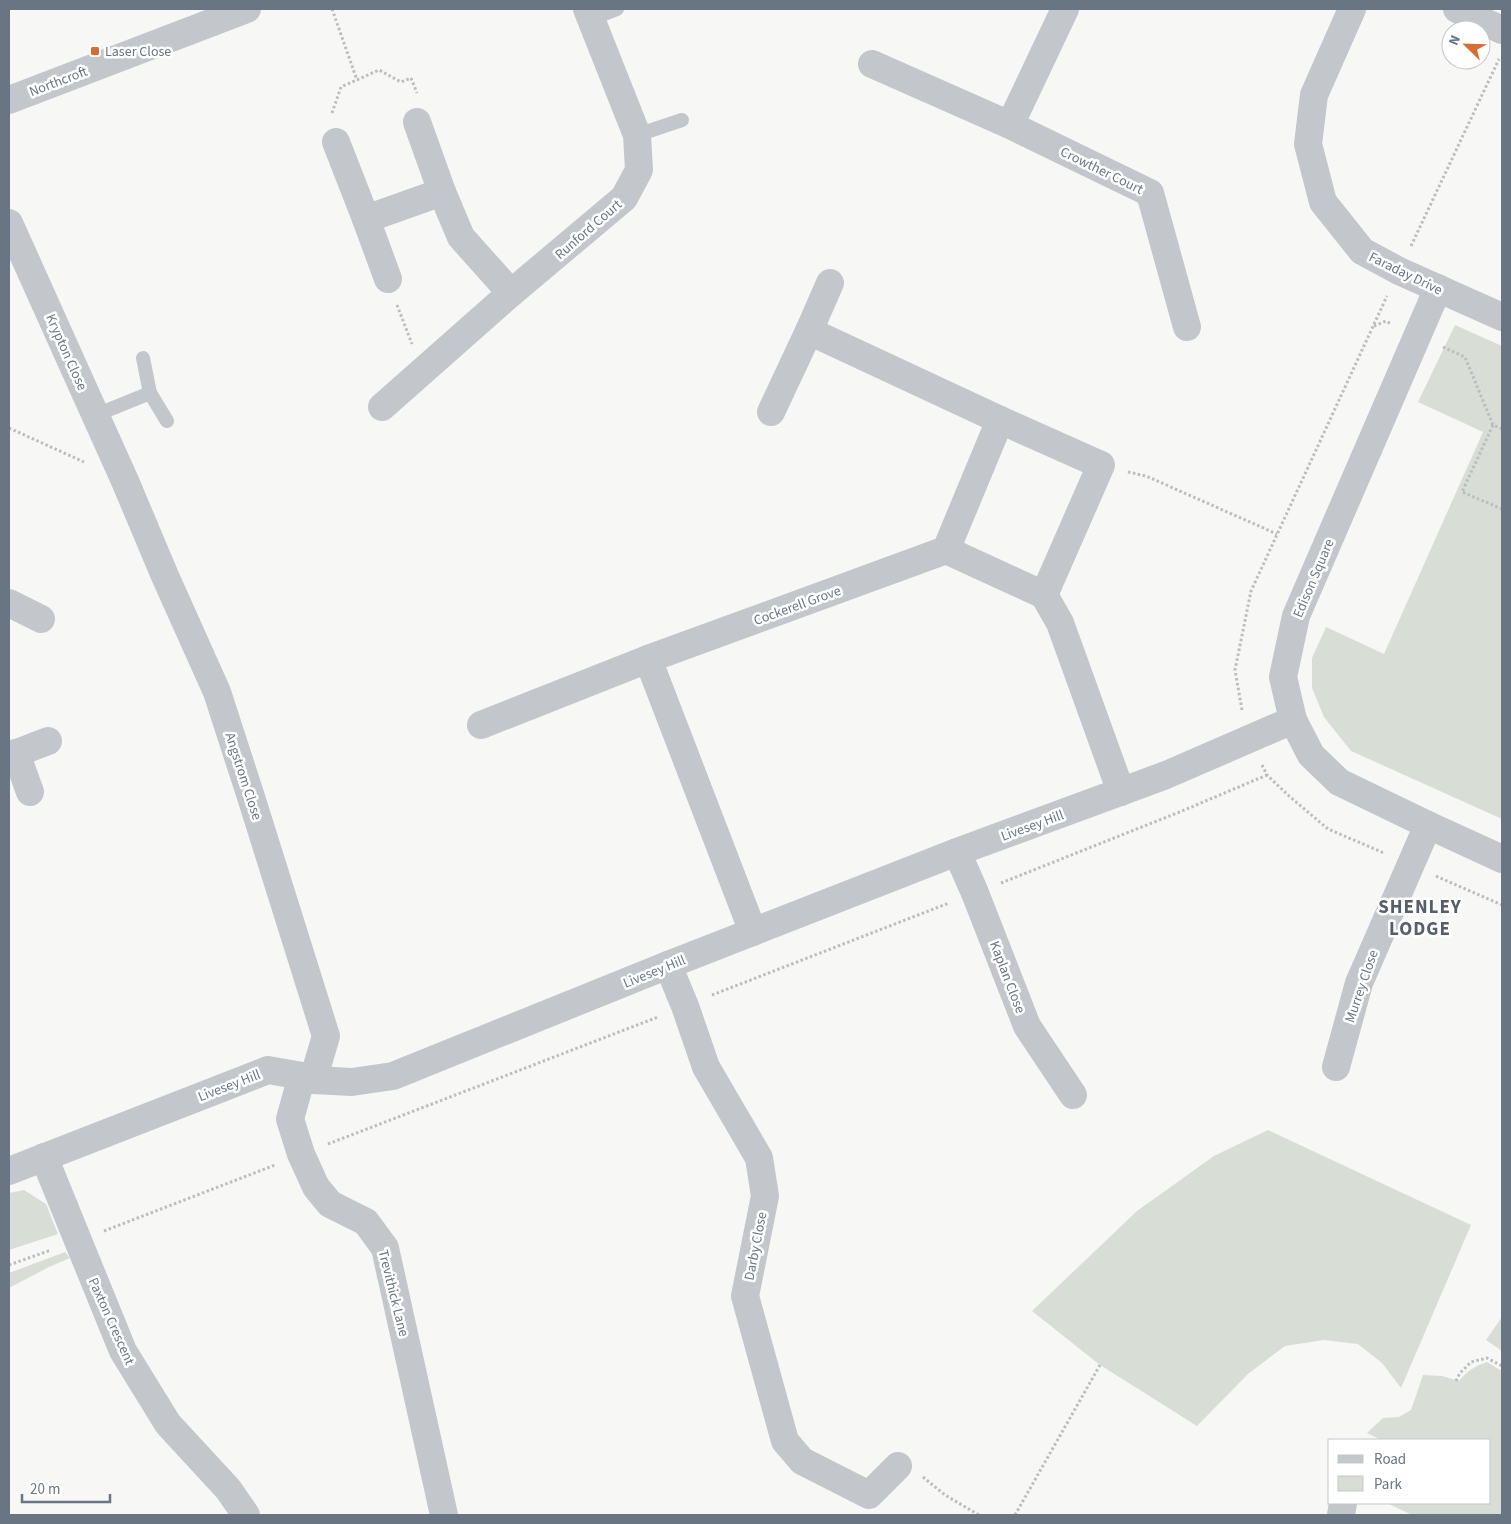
<svg xmlns="http://www.w3.org/2000/svg" width="1511" height="1524" font-family="'Source Sans 3',sans-serif">
  <style>
    .green { fill: #d8ded6 }
    .lines { fill: none; stroke-linecap: round; stroke-linejoin: round }
    .path { stroke: #bbbdc0; stroke-width: 3; stroke-dasharray: 2.5 2.5; stroke-linecap: butt }
    .lane { stroke: #c3c6ca; stroke-width: 14 }
    .street { stroke: #c3c6ca; stroke-width: 28 }
    .poi-dot { fill: #d66d36; stroke: #fff; stroke-width: 2 }
    .labels { text-anchor: middle; stroke-width: 5; stroke-linejoin: round; paint-order: stroke }
    .poi-label { font-size: 14px; fill: #697583; stroke: #fff; text-anchor: start }
    .street-label { font-size: 14px; fill: #697583; stroke: #fff }
    .district-label { font-size: 19px; font-weight: bold; letter-spacing: 1px; fill: #565e69; stroke: #fff }
  </style>
  <rect width="100%" height="100%" fill="#f7f7f5"/>
  <g class="green">
    <polygon points="1455,325 1502,346 1502,819 1351,751 1324,717 1312,688 1312,658 1326,627 1384,654 1483,432 1418,402"/>
    <polygon points="1268,1130 1471,1225 1401,1388 1382,1363 1358,1344 1324,1340 1285,1346 1248,1374 1197,1426 1100,1365 1032,1311 1137,1211 1214,1156"/>
    <polygon points="24,1190 46,1204 58,1234 9,1250 9,1193"/>
    <polygon points="65,1252 70,1258 49,1267 9,1288 9,1273"/>
    <polygon points="1502,1317 1502,1351 1486,1340"/>
    <path d="M1487 1362 1502 1371V1515H1412L1387 1503H1490V1440H1381L1367 1433 1383 1418 1399 1417 1411 1410 1423 1375 1442 1376 1459 1381C1467 1371 1475 1366 1487 1362Z"/>
  </g>
  <g class="lines">
    <g class="path">
      <polyline points="332,9 357,80"/>
      <polyline points="332,113 341,87 379,70 401,82 411,78 417,93"/>
      <polyline points="1411,246 1499,59"/>
      <polyline points="397,305 412,344"/>
      <polyline points="1374,326 1386,321 1391,324"/>
      <polyline points="1443,347 1465,357 1493,425 1502,429"/>
      <polyline points="1493,425 1462,492 1502,509"/>
      <polyline points="9,428 84,462"/>
      <polyline points="1128,472 1146,476 1277,534"/>
      <polyline points="1242,710 1235,670 1251,591 1387,296"/>
      <polyline points="1262,765 1267,775 1289,796 1328,829 1384,853"/>
      <polyline points="1436,876 1502,905"/>
      <polyline points="1001,883 1182,811 1267,775"/>
      <polyline points="712,995 949,903"/>
      <polyline points="328,1144 658,1017"/>
      <polyline points="104,1231 275,1165"/>
      <polyline points="9,1265 51,1250"/>
      <polyline points="1456,1381 1460,1373 1471,1362 1487,1358 1502,1366"/>
      <polyline points="923,1477 945,1495 979,1515"/>
      <polyline points="1015,1515 1100,1365"/>
    </g>
    <g class="lane">
      <polyline points="591,19 617,9"/>
      <polyline points="637,135 682,120"/>
      <polyline points="143,358 150,393 167,421"/>
      <polyline points="96,415 150,393"/>
    </g>
    <g class="street">
      <polyline points="1065,9 1010,125 1150,193 1187,327"/>
      <polyline points="1352,9 1314,95 1308,144 1323,202 1362,251 1399,271 1502,317"/>
      <polyline points="1457,9 1502,30"/>
      <polyline points="872,64 1010,125"/>
      <polyline points="9,100 247,9"/>
      <polyline points="417,122 442,192 461,237 511,293"/>
      <polyline points="336,142 366,219 388,279"/>
      <polyline points="366,219 442,192"/>
      <polyline points="9,223 125,481 165,576 217,692 251,797 326,1036 313,1080"/>
      <polyline points="1438,288 1296,616 1283,677 1293,720 1311,755 1339,782 1428,825 1502,859"/>
      <polyline points="809,331 1000,420 1101,465 1044,595"/>
      <polyline points="382,407 511,293 624,198 639,170 637,135 587,9"/>
      <polyline points="771,412 809,331 830,283"/>
      <polyline points="946,550 1000,420"/>
      <polyline points="9,603 41,619"/>
      <polyline points="481,725 648,659"/>
      <polyline points="16,753 30,792"/>
      <polyline points="9,756 48,741"/>
      <polyline points="957,852 975,893 1027,1026 1073,1095"/>
      <polyline points="753,932 648,659 946,550 1044,595 1060,623 1121,792"/>
      <polyline points="668,965 685,1006 706,1067 759,1158 765,1196 745,1296 785,1441 802,1461 869,1495 898,1466"/>
      <polyline points="1336,1067 1359,983 1428,825"/>
      <polyline points="302,1076 290,1119 301,1154 316,1187 330,1204 366,1222 385,1248 444,1515"/>
      <polyline points="44,1157 123,1351 168,1424 228,1489 246,1515"/>
      <polyline points="9,1171 268,1070 302,1076 313,1080 352,1082 393,1076 668,965 957,852 1166,775 1293,720"/>
      <polyline points="1341,1515 1343,1503"/>
    </g>
  </g>
  <rect class="poi-dot" x="90" y="46" width="10" height="10" rx="2.5"/>
  <g class="labels">
    <g class="poi-label">
      <text x="105" y="56">Laser Close</text>
    </g>
    <g class="street-label">
      <text transform="translate(58 81) rotate(-21)" y="5">Northcroft</text>
      <text transform="translate(1102 170) rotate(26)" y="5">Crowther Court</text>
      <text transform="translate(588 229) rotate(-41)" y="5">Runford Court</text>
      <text transform="translate(1406 273) rotate(26)" y="5">Faraday Drive</text>
      <text transform="translate(67 352) rotate(66)" y="5">Krypton Close</text>
      <text transform="translate(1313 578) rotate(-67)" y="5">Edison Square</text>
      <text transform="translate(797 605) rotate(-20)" y="5">Cockerell Grove</text>
      <text transform="translate(244 776) rotate(72)" y="5">Angstrom Close</text>
      <text transform="translate(1032 825) rotate(-20)" y="5">Livesey Hill</text>
      <text transform="translate(654 971) rotate(-22)" y="5">Livesey Hill</text>
      <text transform="translate(1008 977) rotate(69)" y="5">Kaplan Close</text>
      <text transform="translate(1361 986) rotate(-71)" y="5">Murrey Close</text>
      <text transform="translate(229 1085) rotate(-21)" y="5">Livesey Hill</text>
      <text transform="translate(755 1246) rotate(-79)" y="5">Darby Close</text>
      <text transform="translate(394 1293) rotate(76)" y="5">Trevithick Lane</text>
      <text transform="translate(112 1321) rotate(66)" y="5">Paxton Crescent</text>
    </g>
    <g class="district-label">
      <text x="1420" y="913">SHENLEY<tspan x="1420" dy="22">LODGE</tspan></text>
    </g>
  </g>
  <rect width="1511" height="1524" fill="none" stroke="#697583" stroke-width="20"/>
  <rect x="1328" y="1439" width="162" height="65" fill="#ffffff" stroke="#c3c8cd"/>
  <rect x="1338" y="1455" width="25" height="8" fill="#c3c6ca" stroke="#c3c8cd"/>
  <text x="1374" y="1464" font-size="15" fill="#697583">Road</text>
  <rect x="1338" y="1476" width="25" height="15" fill="#d8ded6" stroke="#c3c8cd"/>
  <text x="1374" y="1489" font-size="15" fill="#697583">Park</text>
  <g transform="translate(1466 45) rotate(293)"><circle r="24" fill="#ffffff" stroke="#c3c8cd"/>
  <path d="M0-4L9 19L0 12L-9 19Z" fill="#d66d36"/>
  <text y="-8" font-size="14" font-weight="bold" text-anchor="middle" fill="#697583">N</text>
  </g>
  <path d="M22 1494v8h88v-8" fill="none" stroke="#697583" stroke-width="2.5"/>
  <text x="30" y="1494" font-size="15" fill="#697583" stroke="#ffffff" stroke-width="4" paint-order="stroke">20 m</text>
</svg>
